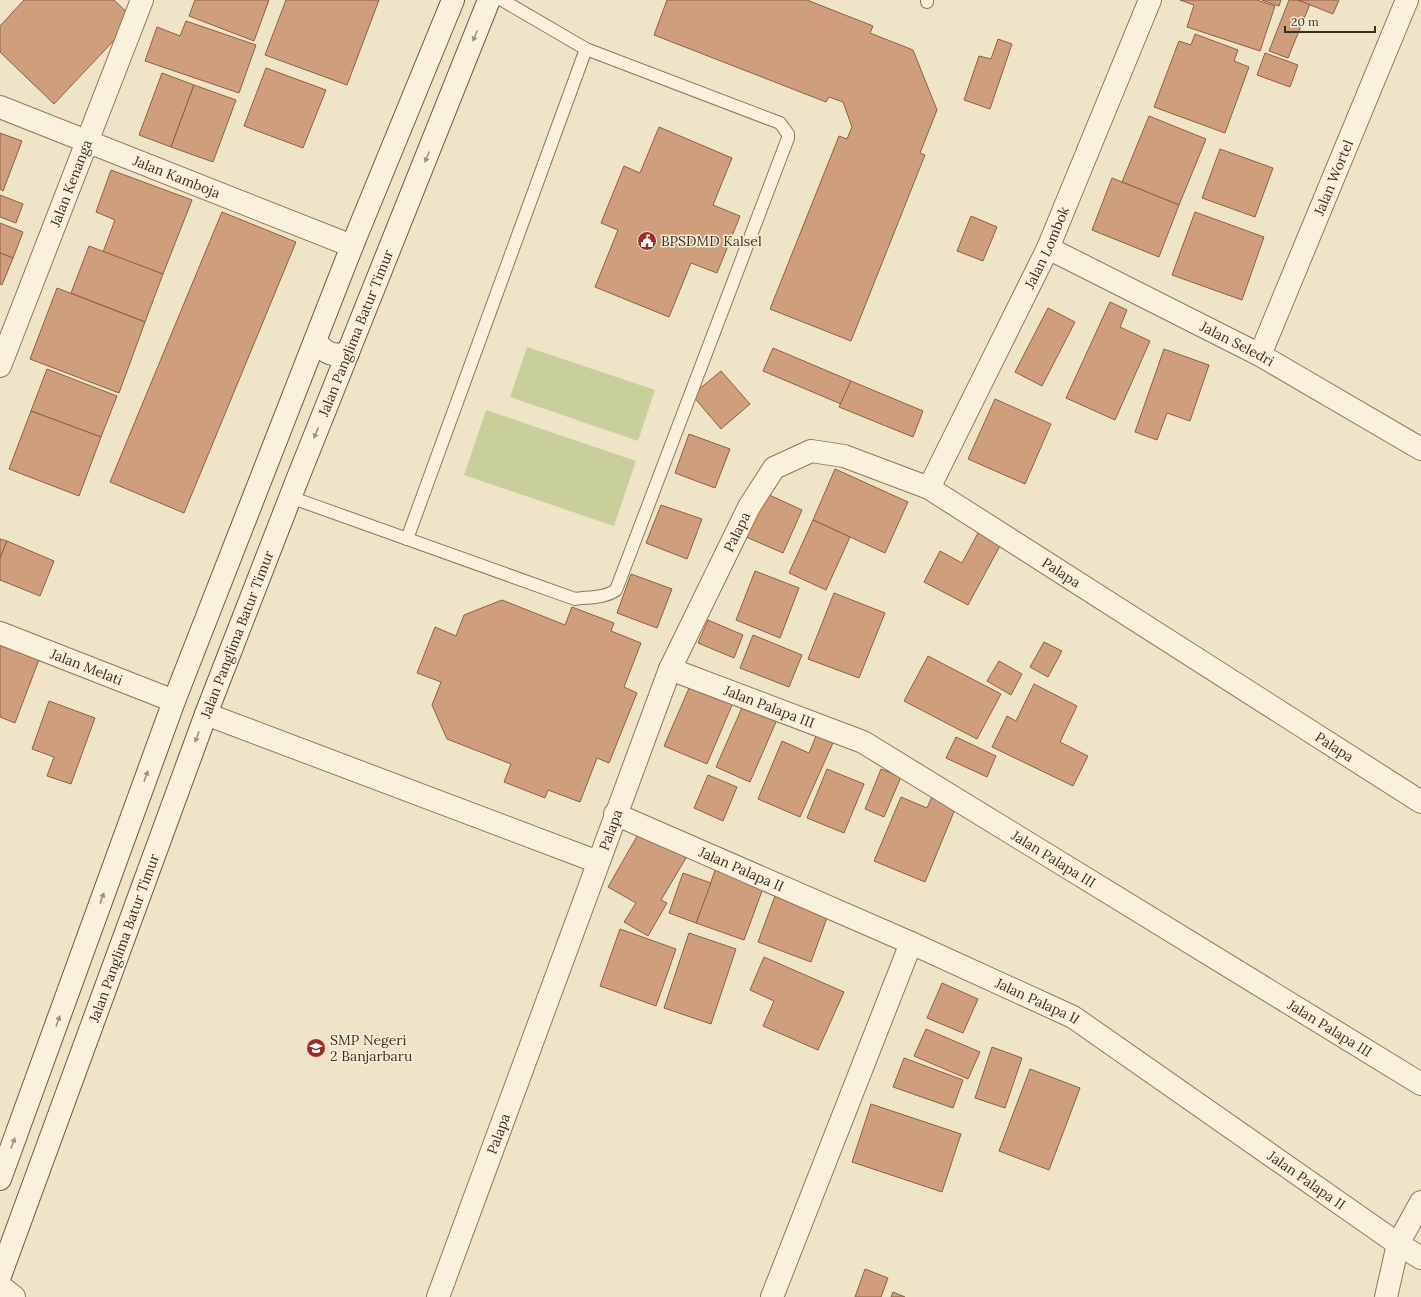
<svg xmlns="http://www.w3.org/2000/svg" width="1421" height="1297" font-family="Lora,serif">
  <style>
    .green { fill: #c9cf9b }
    .building { fill: #cf9f7d; stroke: #8d5f41 }
    .lines { fill: none; stroke-linecap: round; stroke-linejoin: round }
    .service-casing { stroke: #8d765c; stroke-width: 14 }
    .minor-casing { stroke: #8d765c; stroke-width: 24 }
    .secondary-casing { stroke: #6f573f; stroke-width: 24 }
    .service { stroke: #faf1dc; stroke-width: 12 }
    .minor { stroke: #faf1dc; stroke-width: 22 }
    .secondary { stroke: #faf1dc; stroke-width: 22 }
    .oneway { fill: #9c907e }
    .labels { text-anchor: middle; stroke-width: 3; stroke-linejoin: round; paint-order: stroke }
    .street-label { font-size: 14px; fill: #3d2e20; stroke: #f7eed8 }
    .poi-label { font-size: 14px; fill: #3d2e20; stroke: #f7eed8; text-anchor: start }
  </style>
  <rect width="100%" height="100%" fill="#f0e4c8"/>
  <g class="green">
    <polygon points="527,347 655,390 638,441 510,397"/>
    <polygon points="486,410 636,461 614,526 464,475"/>
  </g>
  <g class="building">
    <polygon points="24,0 114,0 134,19 54,104 0,52 0,26"/>
    <polygon points="195,0 269,0 254,41 189,16"/>
    <polygon points="286,0 379,0 347,85 265,55"/>
    <polygon points="667,0 807,0 873,26 870,33 913,50 937,110 920,153 925,155 851,341 770,309 839,136 847,139 852,127 843,102 829,97 826,102 654,35"/>
    <polygon points="1180,0 1257,0 1275,6 1260,51 1187,27 1194,5"/>
    <polygon points="1262,0 1281,0 1279,6"/>
    <polygon points="1289,0 1298,0 1310,4 1288,58 1269,51"/>
    <polygon points="1298,0 1339,0 1333,14"/>
    <polygon points="186,21 256,45 239,93 145,61 157,27 180,36"/>
    <polygon points="1195,34 1238,50 1234,61 1249,67 1225,133 1154,107 1179,41 1191,45"/>
    <polygon points="998,39 1012,44 990,109 964,100 979,56 991,59"/>
    <polygon points="1265,53 1298,65 1290,87 1257,75"/>
    <polygon points="266,68 326,90 303,148 244,126"/>
    <polygon points="162,73 194,85 171,147 139,135"/>
    <polygon points="194,85 236,100 213,162 171,147"/>
    <polygon points="1149,116 1206,139 1179,205 1122,182"/>
    <polygon points="659,127 732,158 713,205 740,216 717,273 691,263 669,317 595,287 618,230 601,223 624,166 640,173"/>
    <polygon points="0,133 22,141 3,191 0,189"/>
    <polygon points="1220,149 1273,168 1255,217 1202,198"/>
    <polygon points="111,170 192,200 163,274 103,252 115,220 96,212"/>
    <polygon points="1112,178 1179,205 1159,257 1092,230"/>
    <polygon points="0,195 23,204 16,223 0,217"/>
    <polygon points="222,212 296,242 184,513 110,482"/>
    <polygon points="1195,212 1264,237 1242,300 1172,275"/>
    <polygon points="971,216 997,227 983,261 957,251"/>
    <polygon points="0,223 23,232 13,258 0,253"/>
    <polygon points="89,246 163,274 145,322 71,293"/>
    <polygon points="0,253 13,258 2,285 0,284"/>
    <polygon points="57,288 145,322 119,393 30,359"/>
    <polygon points="1110,302 1127,310 1120,327 1150,341 1115,420 1066,398"/>
    <polygon points="1048,308 1075,322 1042,386 1015,372"/>
    <polygon points="773,348 851,381 841,404 763,371"/>
    <polygon points="1164,349 1209,365 1190,421 1167,413 1157,440 1135,432"/>
    <polygon points="47,369 117,396 101,437 31,411"/>
    <polygon points="721,371 750,404 721,429 692,395"/>
    <polygon points="851,381 923,411 913,437 839,407"/>
    <polygon points="995,399 1051,424 1025,484 968,459"/>
    <polygon points="31,411 101,437 79,496 9,469"/>
    <polygon points="689,434 730,449 715,488 675,473"/>
    <polygon points="835,469 908,502 885,553 813,520"/>
    <polygon points="765,493 802,510 783,553 746,537"/>
    <polygon points="661,505 702,519 687,559 646,543"/>
    <polygon points="813,520 850,537 826,590 789,573"/>
    <polygon points="979,531 1001,544 968,605 924,582 940,551 962,563"/>
    <polygon points="0,539 7,541 0,558"/>
    <polygon points="7,541 54,561 40,596 0,580 0,558"/>
    <polygon points="755,571 799,588 780,638 736,620"/>
    <polygon points="631,574 672,589 657,628 617,613"/>
    <polygon points="834,593 885,613 859,678 808,659"/>
    <polygon points="502,600 565,625 572,607 614,623 611,631 641,643 624,687 637,693 609,763 597,758 580,802 548,790 545,798 504,782 511,764 447,739 432,705 441,682 417,673 435,627 456,636 464,615"/>
    <polygon points="708,620 743,635 734,658 698,643"/>
    <polygon points="753,635 802,655 789,687 740,668"/>
    <polygon points="0,642 40,657 15,723 0,717"/>
    <polygon points="1044,642 1062,651 1048,677 1030,667"/>
    <polygon points="928,656 1001,694 977,739 904,701"/>
    <polygon points="999,661 1022,674 1011,695 987,681"/>
    <polygon points="693,679 735,698 707,764 664,746"/>
    <polygon points="1034,684 1077,706 1060,742 1088,756 1073,786 992,747 1007,716 1016,721"/>
    <polygon points="49,701 95,718 71,784 47,776 54,757 32,749"/>
    <polygon points="745,701 779,715 750,782 716,767"/>
    <polygon points="819,729 836,736 800,817 758,799 782,741 809,753"/>
    <polygon points="956,737 996,756 987,777 946,758"/>
    <polygon points="827,769 864,784 844,833 807,818"/>
    <polygon points="881,769 901,777 884,817 865,809"/>
    <polygon points="708,775 737,787 723,821 694,808"/>
    <polygon points="934,792 958,802 925,882 874,861 901,797 927,808"/>
    <polygon points="640,831 686,858 661,900 667,903 648,936 624,922 636,903 608,887"/>
    <polygon points="717,865 765,883 744,940 696,923"/>
    <polygon points="683,873 711,883 696,923 669,913"/>
    <polygon points="775,896 828,915 811,962 758,942"/>
    <polygon points="620,929 676,949 656,1006 600,986"/>
    <polygon points="689,933 736,949 711,1024 664,1008"/>
    <polygon points="764,957 844,992 818,1050 763,1026 774,1001 750,990"/>
    <polygon points="942,983 978,999 963,1033 927,1018"/>
    <polygon points="926,1029 980,1052 968,1079 914,1056"/>
    <polygon points="992,1047 1022,1058 1005,1108 975,1098"/>
    <polygon points="904,1058 963,1080 953,1108 893,1087"/>
    <polygon points="1030,1069 1080,1088 1049,1170 999,1151"/>
    <polygon points="871,1104 961,1134 942,1192 852,1162"/>
    <polygon points="865,1269 888,1278 881,1297 855,1297"/>
    <polygon points="893,1292 905,1297 891,1297"/>
  </g>
  <g class="lines">
    <g class="service-casing">
      <g id="service">
        <polyline points="927,2 927,0"/>
        <path d="M290 497 575 599C588 597 605 598 616 590L788 138V134L780 123 586 49 502 0"/>
        <polyline points="407,539 586,49"/>
      </g>
    </g>
    <g class="minor-casing">
      <g id="minor">
        <path id="s1" d="M0 107 352 246"/>
        <path id="s2" d="M1048 248 1260 355 1421 449"/>
        <path id="s3" d="M1260 355 1407 0"/>
        <path id="s4" d="M0 366 142 0"/>
        <path id="s5" d="M929 488 1048 248 1150 0"/>
        <path id="s6" d="M0 633 174 701"/>
        <path id="s7" d="M670 669 863 742 1421 1084"/>
        <polyline points="206,714 598,862"/>
        <path id="s8" d="M615 814 911 943 1073 1017 1398 1244 1421 1258"/>
        <polyline points="0,1286 14,1297"/>
        <path id="s9" d="M438 1297 670 669 749 507 774 468 811 451 844 456 929 488 1421 802"/>
        <polyline points="772,1297 911,943"/>
        <polyline points="1386,1297 1398,1244 1421,1202"/>
      </g>
    </g>
    <g class="secondary-casing">
      <g id="secondary">
        <path d="M315 341C326 353 331 357 348 353"/>
        <polyline points="0,1179 174,701 352,246 453,0"/>
        <path id="s10" d="M0 1276 206 714 297 480 489 0"/>
      </g>
    </g>
    <use href="#service" class="service"/>
    <use href="#minor" class="minor"/>
    <use href="#secondary" class="secondary"/>
  </g>
  <defs><path id="oneway-solid" d="M-6-.8H1V-3.2L6.5 0L1 3.2V.8H-6Z"/></defs>
  <g class="oneway">
    <use href="#oneway-solid" transform="translate(475 36) rotate(112)"/>
    <use href="#oneway-solid" transform="translate(427 157) rotate(112)"/>
    <use href="#oneway-solid" transform="translate(316 433) rotate(112)"/>
    <use href="#oneway-solid" transform="translate(197 737) rotate(110)"/>
    <use href="#oneway-solid" transform="translate(146 776) rotate(-70)"/>
    <use href="#oneway-solid" transform="translate(102 898) rotate(-70)"/>
    <use href="#oneway-solid" transform="translate(58 1021) rotate(-70)"/>
    <use href="#oneway-solid" transform="translate(13 1143) rotate(-70)"/>
  </g>
  <defs>
    <g id="civic-disc" transform="scale(1)"><circle r="9.5" fill="#9e2a2b" stroke="#f7eed8"/><path d="M-.6-6.5H3V-4.5H.6V-3L4-1V1h2V6H-6V1h2V-1L-.6-3ZM-1.2 2.5V6h2.4V2.5Z" fill="#fff"/></g>
    <g id="school-disc" transform="scale(1)"><circle r="9.5" fill="#9e2a2b" stroke="#f7eed8"/><path d="M0-5L7-2L0 1L-7-2ZM-4 1L0 2.5L4 1V4Q0 6-4 4Z" fill="#fff"/></g>
  </defs>
  <g fill-rule="evenodd">
    <use href="#civic-disc" x="647" y="241"/>
    <use href="#school-disc" x="316" y="1048"/>
  </g>
  <g class="labels">
    <g class="street-label">
      <text dy="5" stroke="none"><textPath href="#s1" startOffset="190">Jalan Kamboja</textPath></text>
      <text dy="5" stroke="none"><textPath href="#s3" startOffset="192">Jalan Wortel</textPath></text>
      <text dy="5" stroke="none"><textPath href="#s4" startOffset="196">Jalan Kenanga</textPath></text>
      <text dy="5" stroke="none"><textPath href="#s5" startOffset="268">Jalan Lombok</textPath></text>
      <text dy="5" stroke="none"><textPath href="#s10" startOffset="1008">Jalan Panglima Batur Timur</textPath></text>
      <text dy="5" stroke="none"><textPath href="#s2" startOffset="212">Jalan Seledri</textPath></text>
      <text dy="5" stroke="none"><textPath href="#s9" startOffset="822">Palapa</textPath></text>
      <text dy="5" stroke="none"><textPath href="#s9" startOffset="1218">Palapa</textPath></text>
      <text dy="5" stroke="none"><textPath href="#s10" startOffset="684">Jalan Panglima Batur Timur</textPath></text>
      <text dy="5" stroke="none"><textPath href="#s6" startOffset="93">Jalan Melati</textPath></text>
      <text dy="5" stroke="none"><textPath href="#s7" startOffset="106">Jalan Palapa III</textPath></text>
      <text dy="5" stroke="none"><textPath href="#s9" startOffset="1542">Palapa</textPath></text>
      <text dy="5" stroke="none"><textPath href="#s9" startOffset="498">Palapa</textPath></text>
      <text dy="5" stroke="none"><textPath href="#s7" startOffset="430">Jalan Palapa III</textPath></text>
      <text dy="5" stroke="none"><textPath href="#s8" startOffset="138">Jalan Palapa II</textPath></text>
      <text dy="5" stroke="none"><textPath href="#s10" startOffset="360">Jalan Panglima Batur Timur</textPath></text>
      <text dy="5" stroke="none"><textPath href="#s8" startOffset="462">Jalan Palapa II</textPath></text>
      <text dy="5" stroke="none"><textPath href="#s7" startOffset="754">Jalan Palapa III</textPath></text>
      <text dy="5" stroke="none"><textPath href="#s9" startOffset="174">Palapa</textPath></text>
      <text dy="5" stroke="none"><textPath href="#s8" startOffset="786">Jalan Palapa II</textPath></text>
    </g>
    <g class="poi-label">
      <text x="661" y="246">BPSDMD Kalsel</text>
      <text x="330" y="1045">SMP Negeri<tspan x="330" dy="16">2 Banjarbaru</tspan></text>
    </g>
  </g>
  <path d="M1285 26v6h90v-6" fill="none" stroke="#3d2e20" stroke-width="2"/>
  <text x="1291" y="26" font-size="12" fill="#3d2e20" stroke="#f7eed8" stroke-width="3" paint-order="stroke">20 m</text>
</svg>
